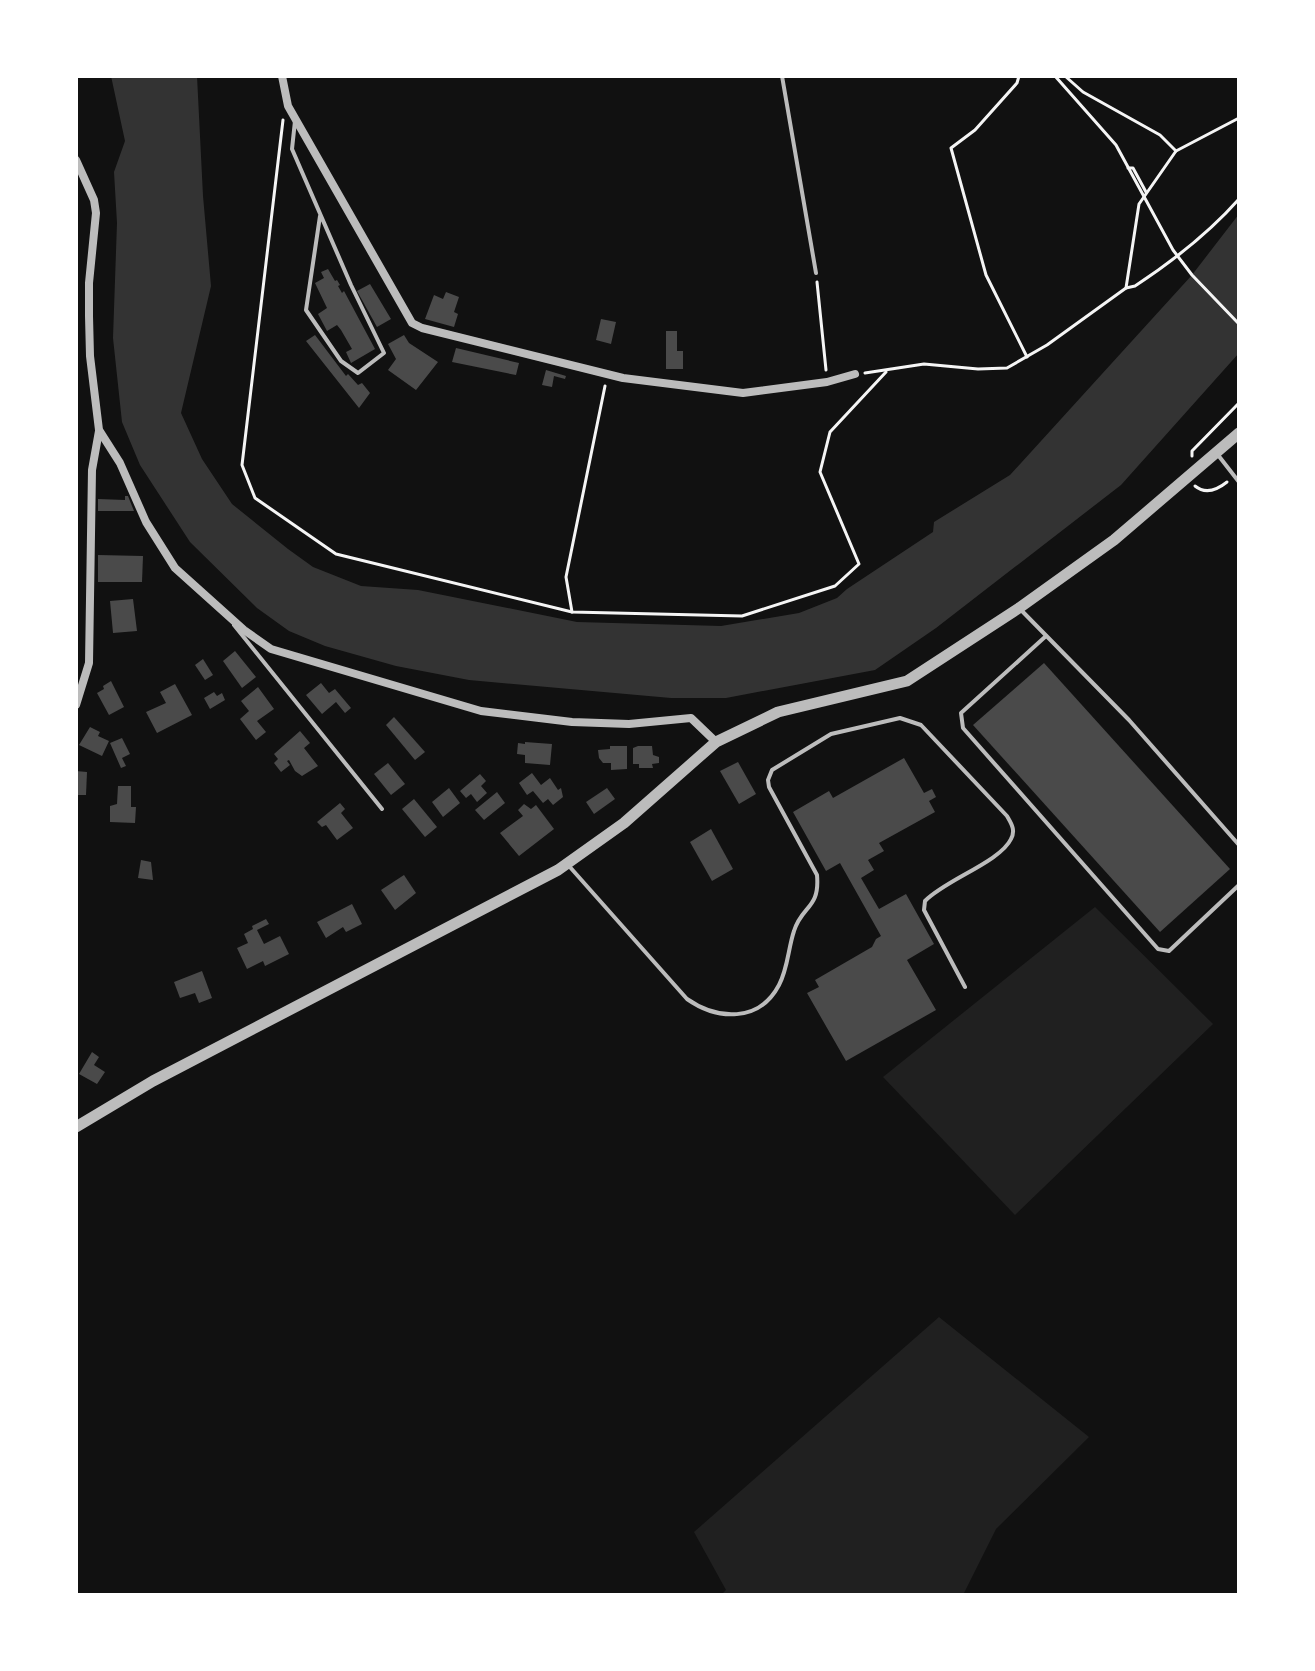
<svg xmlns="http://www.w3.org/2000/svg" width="1315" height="1671" font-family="'Asap Condensed',sans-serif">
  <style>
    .green { fill: #202020 }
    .water { fill: #333 }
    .building { fill: #4a4a4a }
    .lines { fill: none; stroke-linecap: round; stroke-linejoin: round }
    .path { stroke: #f5f5f5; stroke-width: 3 }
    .service { stroke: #bcbcbc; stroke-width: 4 }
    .minor { stroke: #bcbcbc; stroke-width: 8 }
    .tertiary { stroke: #bcbcbc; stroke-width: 11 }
  </style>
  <rect width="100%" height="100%" fill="#111"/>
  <g class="green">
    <polygon points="1095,907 1213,1024 1015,1215 883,1077"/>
    <polygon points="939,1317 1089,1437 996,1529 963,1595 721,1595 726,1590 694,1532"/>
  </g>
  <polygon class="water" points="111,76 197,76 203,196 211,286 181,413 202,459 232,504 288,549 313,567 361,586 418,590 577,622 721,626 799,613 837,598 847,589 933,532 934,522 1010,475 1192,275 1239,214 1239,353 1121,485 936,628 875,670 726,698 671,698 469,680 396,666 325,646 289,631 257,608 190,542 140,465 122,422 113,338 117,223 114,172 125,141"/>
  <g class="building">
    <polygon points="328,269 335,281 337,280 340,285 338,286 342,293 344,291 375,349 351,363 346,352 352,349 341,330 337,325 327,331 318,314 327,308 315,283 324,278 321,272"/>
    <polygon points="370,284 391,319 377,327 357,291"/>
    <polygon points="446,292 459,297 454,312 458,314 454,327 425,319 434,295 443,299"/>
    <polygon points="601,319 616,322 611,344 596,340"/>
    <polygon points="666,331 677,331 677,351 683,351 683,369 666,369"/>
    <polygon points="315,335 346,376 348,374 358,385 362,383 370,393 359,408 306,341"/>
    <polygon points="404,335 409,343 438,362 416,390 388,370 396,359 388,344"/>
    <polygon points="456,348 519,363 516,375 452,362"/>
    <polygon points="546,370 566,376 565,379 554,376 552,387 542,385"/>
    <polygon points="125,496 128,496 134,511 98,511 98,499 125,500"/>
    <polygon points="98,555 143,556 142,582 98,582"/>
    <polygon points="133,599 137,631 113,633 110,601"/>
    <polygon points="235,651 256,677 242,688 223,661"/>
    <polygon points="203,659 213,675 205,680 195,665"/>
    <polygon points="1044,663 1230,869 1160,932 973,725"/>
    <polygon points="111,681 124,707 109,715 97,693 104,689 103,686"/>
    <polygon points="321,683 329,693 335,689 351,708 345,713 336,702 322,714 306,695"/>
    <polygon points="175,684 192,715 157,733 146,712 166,703 160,692"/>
    <polygon points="258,687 274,709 257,721 266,732 256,740 240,719 249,711 241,701"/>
    <polygon points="214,692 217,696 222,693 225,700 210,709 204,698"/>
    <polygon points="394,717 425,752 415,760 386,725"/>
    <polygon points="90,727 100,732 98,736 109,741 102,756 79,745"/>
    <polygon points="300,731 310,743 304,748 318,766 302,776 295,771 289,760 287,761 290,765 281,772 274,763 278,759 274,754"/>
    <polygon points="122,738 130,754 122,758 126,766 121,768 110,743"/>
    <polygon points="525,742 552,744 550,765 525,763 525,755 517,754 518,743 525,744"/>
    <polygon points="610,746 627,746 627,769 611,770 611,763 603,763 599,758 598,750 610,749"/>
    <polygon points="638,746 652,746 653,755 659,757 659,763 652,764 653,768 639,768 639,764 633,764 633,748"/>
    <polygon points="904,758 924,793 932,789 936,797 929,801 935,812 879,843 884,851 868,860 874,870 861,878 879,909 906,894 934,944 907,960 936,1010 846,1061 807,993 819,987 815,980 872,947 876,939 881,936 840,863 826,871 793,812 829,791 833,798"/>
    <polygon points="738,762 756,794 739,804 720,771"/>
    <polygon points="388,763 405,784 391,795 374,774"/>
    <polygon points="76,771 87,772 86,795 76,795"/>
    <polygon points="532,773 541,785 550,778 558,790 561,788 563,797 553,805 548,799 543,803 533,791 527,795 519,783"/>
    <polygon points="480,774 486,781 481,786 487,793 477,802 471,794 466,798 460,791"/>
    <polygon points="118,786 131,786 131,807 136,807 135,823 110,822 110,806 117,804"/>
    <polygon points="449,788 460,803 443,817 432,802"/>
    <polygon points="607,788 615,799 594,814 586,802"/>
    <polygon points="497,792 505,803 484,820 475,810"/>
    <polygon points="414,799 437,827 425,837 402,809"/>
    <polygon points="340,803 345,809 341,813 353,828 337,840 326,825 322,827 317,822"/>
    <polygon points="524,804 531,809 536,805 554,829 519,856 500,833 523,816 518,810"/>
    <polygon points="711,829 733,869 712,881 690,842"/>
    <polygon points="141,860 151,862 153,880 138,878"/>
    <polygon points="404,875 416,893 395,910 381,890"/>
    <polygon points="352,904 362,924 346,932 343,927 326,938 317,922"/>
    <polygon points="266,919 269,924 257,930 264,944 280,936 289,954 265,966 263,961 247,969 237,948 248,943 244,934 253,929 252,926"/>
    <polygon points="202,971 212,998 199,1003 195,993 180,998 174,982"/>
    <polygon points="92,1052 99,1057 94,1065 105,1072 97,1084 79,1074"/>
  </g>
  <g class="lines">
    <g class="path">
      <polyline points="1019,76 1017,83 975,130 951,148 986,275 1027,357"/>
      <polyline points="1055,76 1116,145 1173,250 1192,275 1239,324"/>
      <polyline points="1065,76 1083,92 1160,135 1176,151"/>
      <polyline points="283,120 242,465 255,498 336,554 572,612 742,616 835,586 859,564 820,472 830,432 886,372"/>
      <polyline points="1128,168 1133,168 1146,192"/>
      <polyline points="817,282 826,370"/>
      <polyline points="1126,288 1139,204 1176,151 1239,118"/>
      <path d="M865 373 924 364 978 369 1007 368 1047 345 1126 288 1135 286C1173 261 1208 234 1239 199"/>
      <polyline points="1192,456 1192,451 1239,403"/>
      <path d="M1195 486C1206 495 1217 490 1227 482"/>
      <polyline points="572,612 566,577 605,386"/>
    </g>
    <g class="service">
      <polyline points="782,76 816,273"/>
      <polyline points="295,121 292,149 351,285 384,353 358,373 341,361 306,310 320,216"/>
      <polyline points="1218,455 1239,482"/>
      <polyline points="1021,610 1129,720 1239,845"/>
      <polyline points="234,625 382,809"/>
      <polyline points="1046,636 961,713 963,728 1158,949 1169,951 1239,885"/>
      <path d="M569 866 687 999C717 1020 759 1023 779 985 788 968 788 949 794 931 802 905 820 909 817 875L769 787 768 780 772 770 831 734 900 718 921 725 1007 816C1011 823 1016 830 1011 839 1000 862 945 880 925 901L924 910 965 987"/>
    </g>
    <g class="minor">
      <polyline points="282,76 288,106 412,323 422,328 623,378 743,393 827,382 855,374"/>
      <polyline points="76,160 94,200 96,213 89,283 89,316 90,356 99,430 120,463 146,522 175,568 244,630 271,649 481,711 572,722 629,724 691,718 716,742"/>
      <polyline points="76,705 89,663 92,470 99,431"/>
    </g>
    <polyline class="tertiary" points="76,1127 153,1081 558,870 624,823 716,742 778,712 907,681 1019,608 1114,540 1239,433"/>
  </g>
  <rect width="1315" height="1671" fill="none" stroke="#ffffff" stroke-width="156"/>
</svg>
